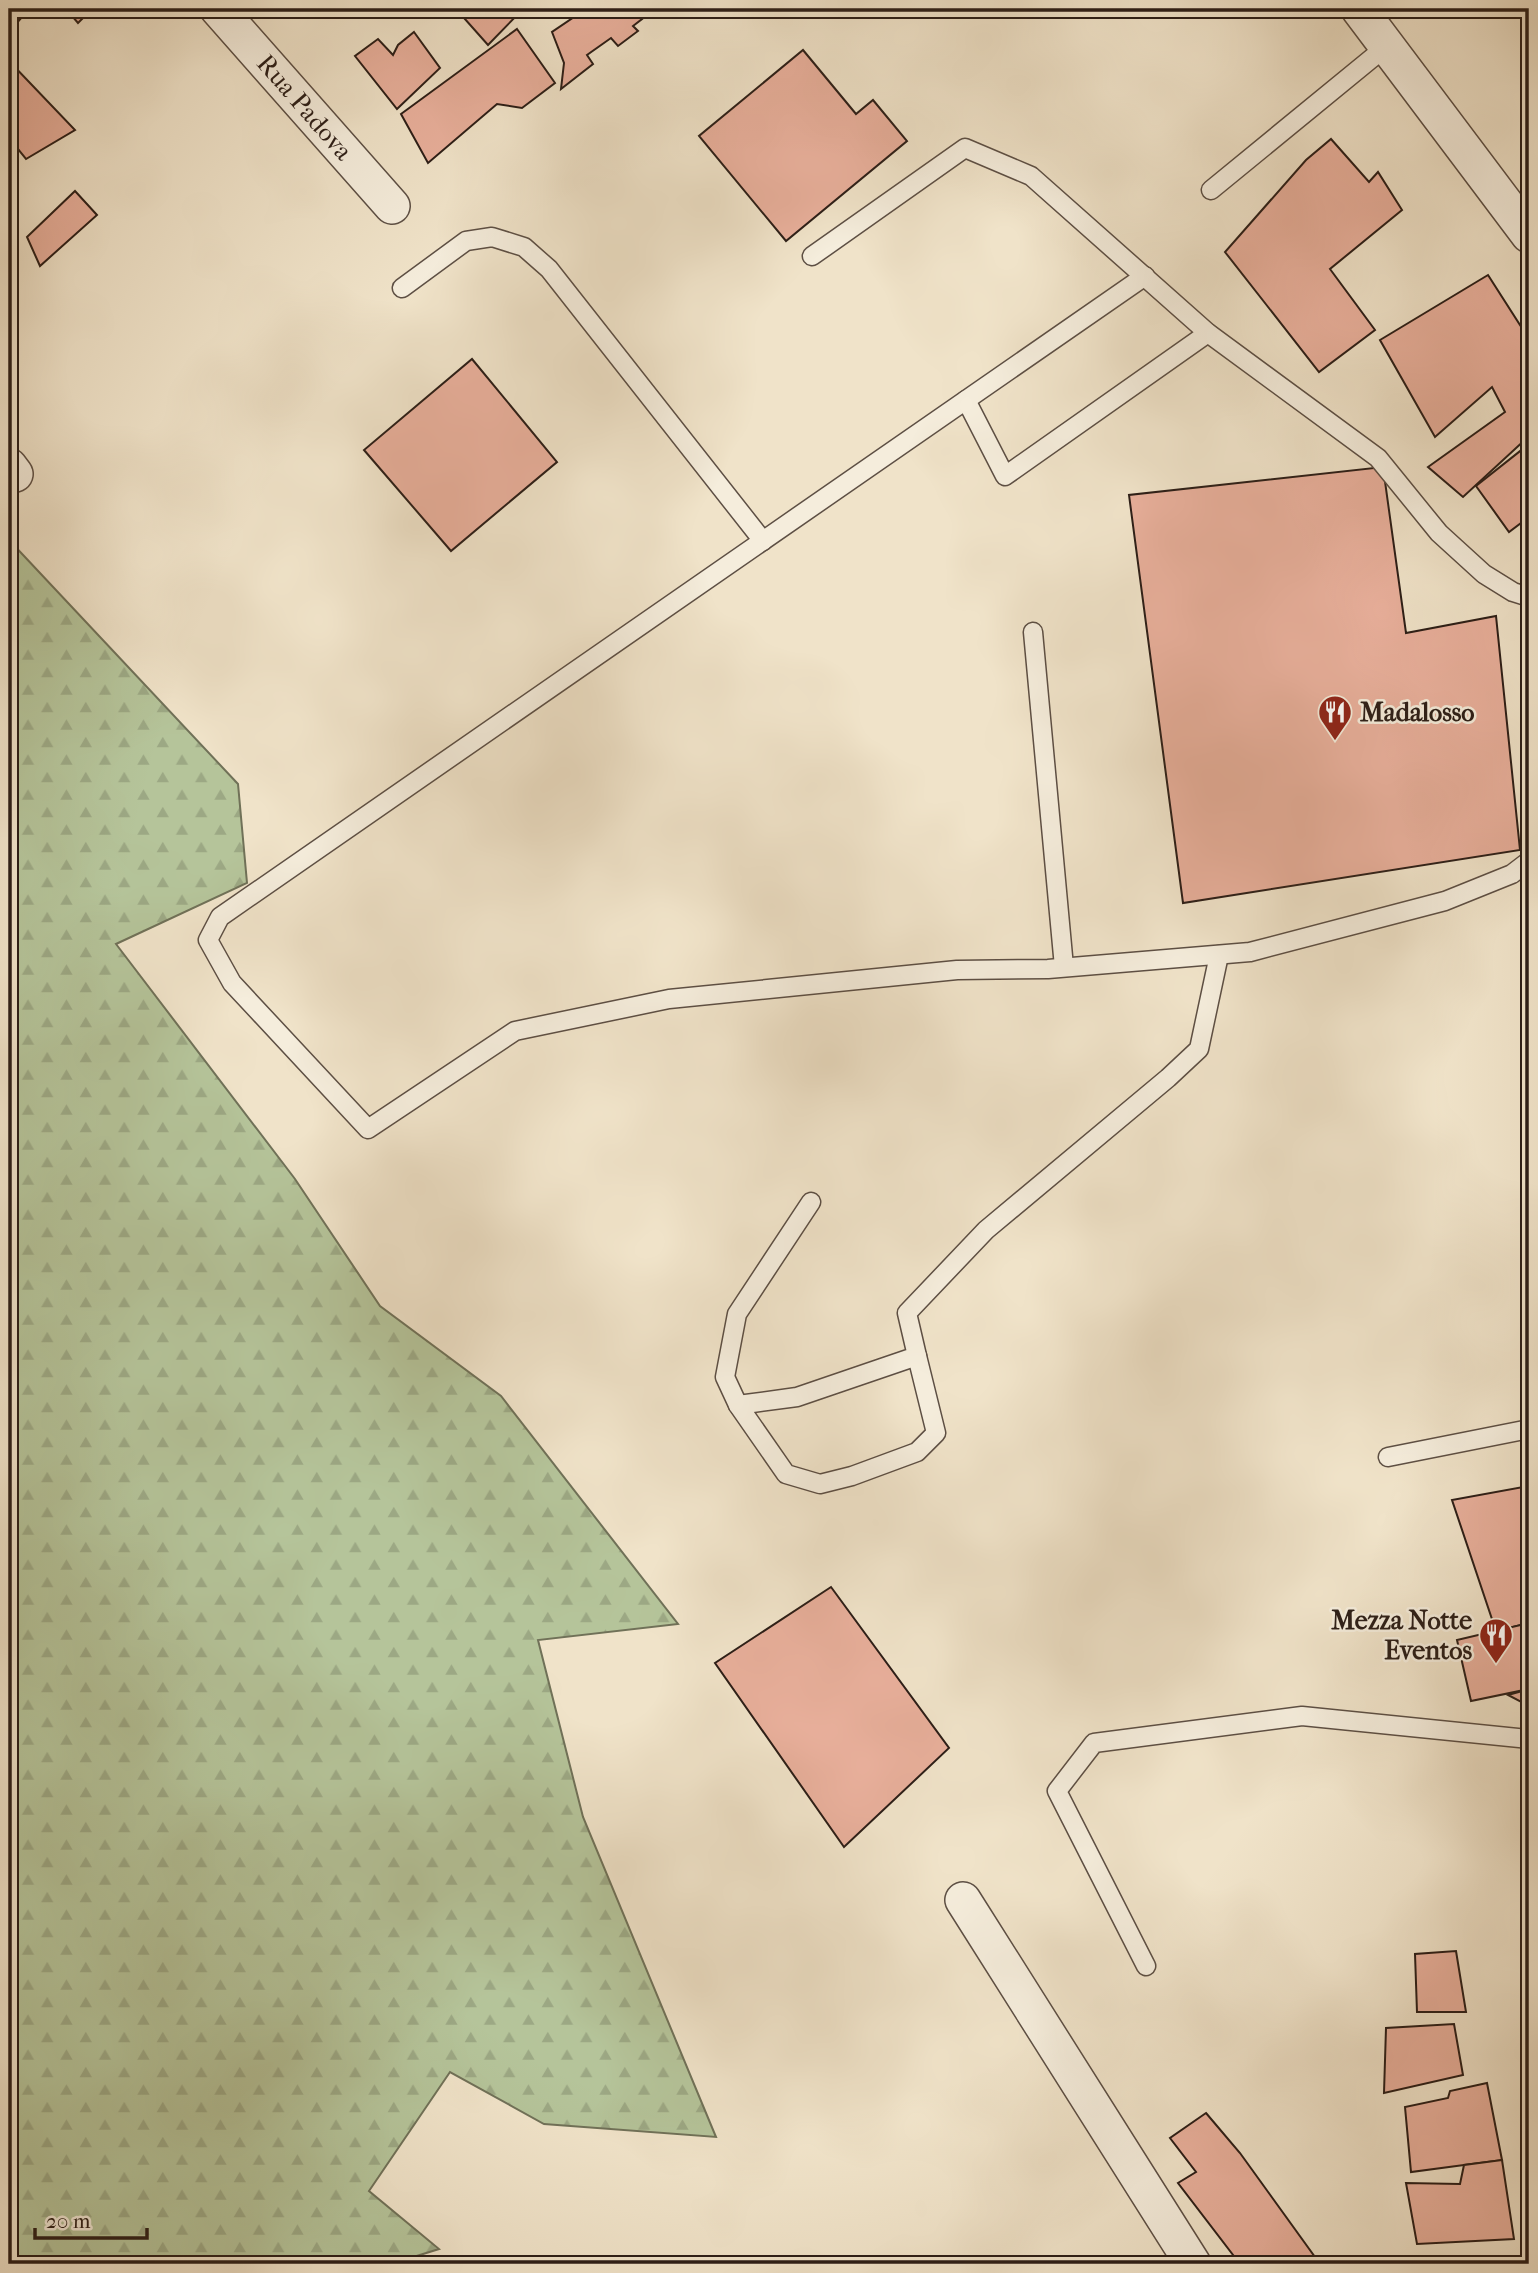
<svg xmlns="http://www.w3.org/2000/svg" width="1538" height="2273" font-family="'IM FELL French Canon',serif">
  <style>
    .forest { fill: url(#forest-firs); stroke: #707158; stroke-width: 2 }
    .building { fill: #e8af9b; stroke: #2c1e17; stroke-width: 2 }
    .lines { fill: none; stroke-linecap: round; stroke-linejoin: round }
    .lane-casing { stroke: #5d4f44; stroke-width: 21 }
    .street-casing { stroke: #5d4f44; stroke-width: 38 }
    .lane { stroke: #f5eddc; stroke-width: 18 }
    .street { stroke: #f5eddc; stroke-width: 35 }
    .labels { text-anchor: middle; stroke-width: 5; stroke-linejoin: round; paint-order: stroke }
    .street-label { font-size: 26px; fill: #2c1e17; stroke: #f5eddc }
    .poi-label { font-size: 26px; font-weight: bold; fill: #2c1e17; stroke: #f5eddc; text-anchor: start }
  </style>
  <defs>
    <pattern id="forest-firs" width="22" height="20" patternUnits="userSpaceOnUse" patternTransform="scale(1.75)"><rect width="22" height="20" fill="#b5c49a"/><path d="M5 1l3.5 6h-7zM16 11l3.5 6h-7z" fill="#9ca884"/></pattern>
  </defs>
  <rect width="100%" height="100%" fill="#f0e3c9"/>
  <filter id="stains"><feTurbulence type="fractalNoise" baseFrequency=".00286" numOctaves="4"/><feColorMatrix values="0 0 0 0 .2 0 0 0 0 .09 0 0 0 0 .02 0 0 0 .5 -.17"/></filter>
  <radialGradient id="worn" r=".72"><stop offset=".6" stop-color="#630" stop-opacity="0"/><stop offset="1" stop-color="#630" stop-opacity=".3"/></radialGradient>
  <polygon class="forest" points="9,540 238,784 247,883 116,944 295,1179 380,1306 501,1396 678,1624 538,1640 583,1817 716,2137 544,2124 450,2072 369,2191 439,2249 391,2264 9,2264"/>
  <g class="building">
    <polygon points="9,9 29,9 9,32"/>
    <polygon points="66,9 92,9 78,23"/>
    <polygon points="456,9 523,9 488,45"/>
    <polygon points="586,9 633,9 642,19 633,26 638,31 618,46 611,38 587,55 593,64 561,89 564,63 552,32"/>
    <polygon points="517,29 555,83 522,108 497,104 428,163 401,114"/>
    <polygon points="414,32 440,68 397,109 355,56 378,39 393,55 398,45"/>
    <polygon points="803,50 856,114 873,100 907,141 786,241 699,136"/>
    <polygon points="9,61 75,130 26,159 9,138"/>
    <polygon points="1331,139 1369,182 1378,172 1402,210 1330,269 1375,330 1319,372 1225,252 1306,160"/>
    <polygon points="75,191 97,215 40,266 27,237"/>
    <polygon points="1488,275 1529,339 1529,364 1526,366 1529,369 1529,436 1463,497 1428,467 1505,412 1492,387 1435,437 1380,340"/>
    <polygon points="472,359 557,462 451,551 364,450"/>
    <polygon points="1529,444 1529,517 1509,532 1476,486"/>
    <polygon points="1383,467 1406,633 1496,616 1520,850 1183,903 1129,495"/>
    <polygon points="1528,945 1529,945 1529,1090 1527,1090"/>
    <polygon points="1529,1486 1529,1623 1496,1631 1452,1500"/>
    <polygon points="831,1587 949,1748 844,1847 715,1663"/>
    <polygon points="1529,1623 1529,1689 1471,1701 1457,1640"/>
    <polygon points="1529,1689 1529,1706 1508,1695"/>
    <polygon points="1456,1951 1466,2012 1417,2012 1415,1954"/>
    <polygon points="1454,2024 1463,2075 1384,2093 1386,2028"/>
    <polygon points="1487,2083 1502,2160 1411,2172 1405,2107 1448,2098 1450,2091"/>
    <polygon points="1206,2113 1240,2153 1320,2264 1240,2264 1178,2183 1196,2172 1170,2138"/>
    <polygon points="1502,2160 1514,2239 1417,2244 1406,2183 1460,2184 1464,2165"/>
  </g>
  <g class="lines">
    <g class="lane-casing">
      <g id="lane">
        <polyline points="1211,190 1388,45"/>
        <polyline points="812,256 965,148 1031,176 1208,333 1378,458 1439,533 1484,574 1513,592 1529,597"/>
        <polyline points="1145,276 220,917 208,940 232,983 368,1129 515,1031 669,999 957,970 1048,969 1250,952 1445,901 1512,874 1529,861"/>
        <polyline points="402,288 466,241 492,237 524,247 549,269 763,541"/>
        <polyline points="966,400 1005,476 1208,333"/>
        <polyline points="1033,632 1064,967"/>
        <polyline points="811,1202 737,1314 725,1377 738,1405 786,1474 820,1484 852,1476 917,1452 936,1433 917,1356"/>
        <polyline points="738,1405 797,1397 917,1356 907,1313 986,1230 1168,1078 1199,1049 1219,955"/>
        <polyline points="1388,1457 1529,1429"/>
        <polyline points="1146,1966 1057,1791 1094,1743 1302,1716 1529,1739"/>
      </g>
    </g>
    <g class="street-casing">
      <g id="street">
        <polyline points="218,9 392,206"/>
        <polyline points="1359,9 1529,235"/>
        <polyline points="9,466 15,474"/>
        <polyline points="963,1900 1193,2264"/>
      </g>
    </g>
    <use href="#lane" class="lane"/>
    <use href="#street" class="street"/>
  </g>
  <defs>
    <g id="restaurant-pin" transform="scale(1.75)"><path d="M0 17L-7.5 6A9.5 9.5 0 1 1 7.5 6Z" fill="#8f2418" stroke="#f5eddc"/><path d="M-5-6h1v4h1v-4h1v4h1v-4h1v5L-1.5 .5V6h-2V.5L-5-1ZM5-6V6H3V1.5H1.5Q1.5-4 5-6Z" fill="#fff"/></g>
  </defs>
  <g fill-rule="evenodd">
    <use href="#restaurant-pin" x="1335" y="712"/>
    <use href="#restaurant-pin" x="1496" y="1635"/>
  </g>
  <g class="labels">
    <g class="street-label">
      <text transform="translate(305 107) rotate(49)" y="9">Rua Padova</text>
    </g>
    <g class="poi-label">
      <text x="1360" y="721">Madalosso</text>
      <text x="1472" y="1629" text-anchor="end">Mezza Notte<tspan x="1472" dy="30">Eventos</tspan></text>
    </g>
  </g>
  <rect width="1538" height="2273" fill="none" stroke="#f0e3c9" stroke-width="35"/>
  <rect x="10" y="10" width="1517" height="2252" fill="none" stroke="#2c1e17" stroke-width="3.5"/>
  <rect x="18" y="18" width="1503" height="2238" fill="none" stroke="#2c1e17" stroke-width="2"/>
  <path d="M35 2228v10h112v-10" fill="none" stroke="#2c1e17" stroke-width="3.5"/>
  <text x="46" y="2228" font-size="21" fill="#2c1e17" stroke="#f5eddc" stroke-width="5" paint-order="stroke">20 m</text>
  <rect width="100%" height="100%" filter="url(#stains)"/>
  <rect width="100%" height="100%" fill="url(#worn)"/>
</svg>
